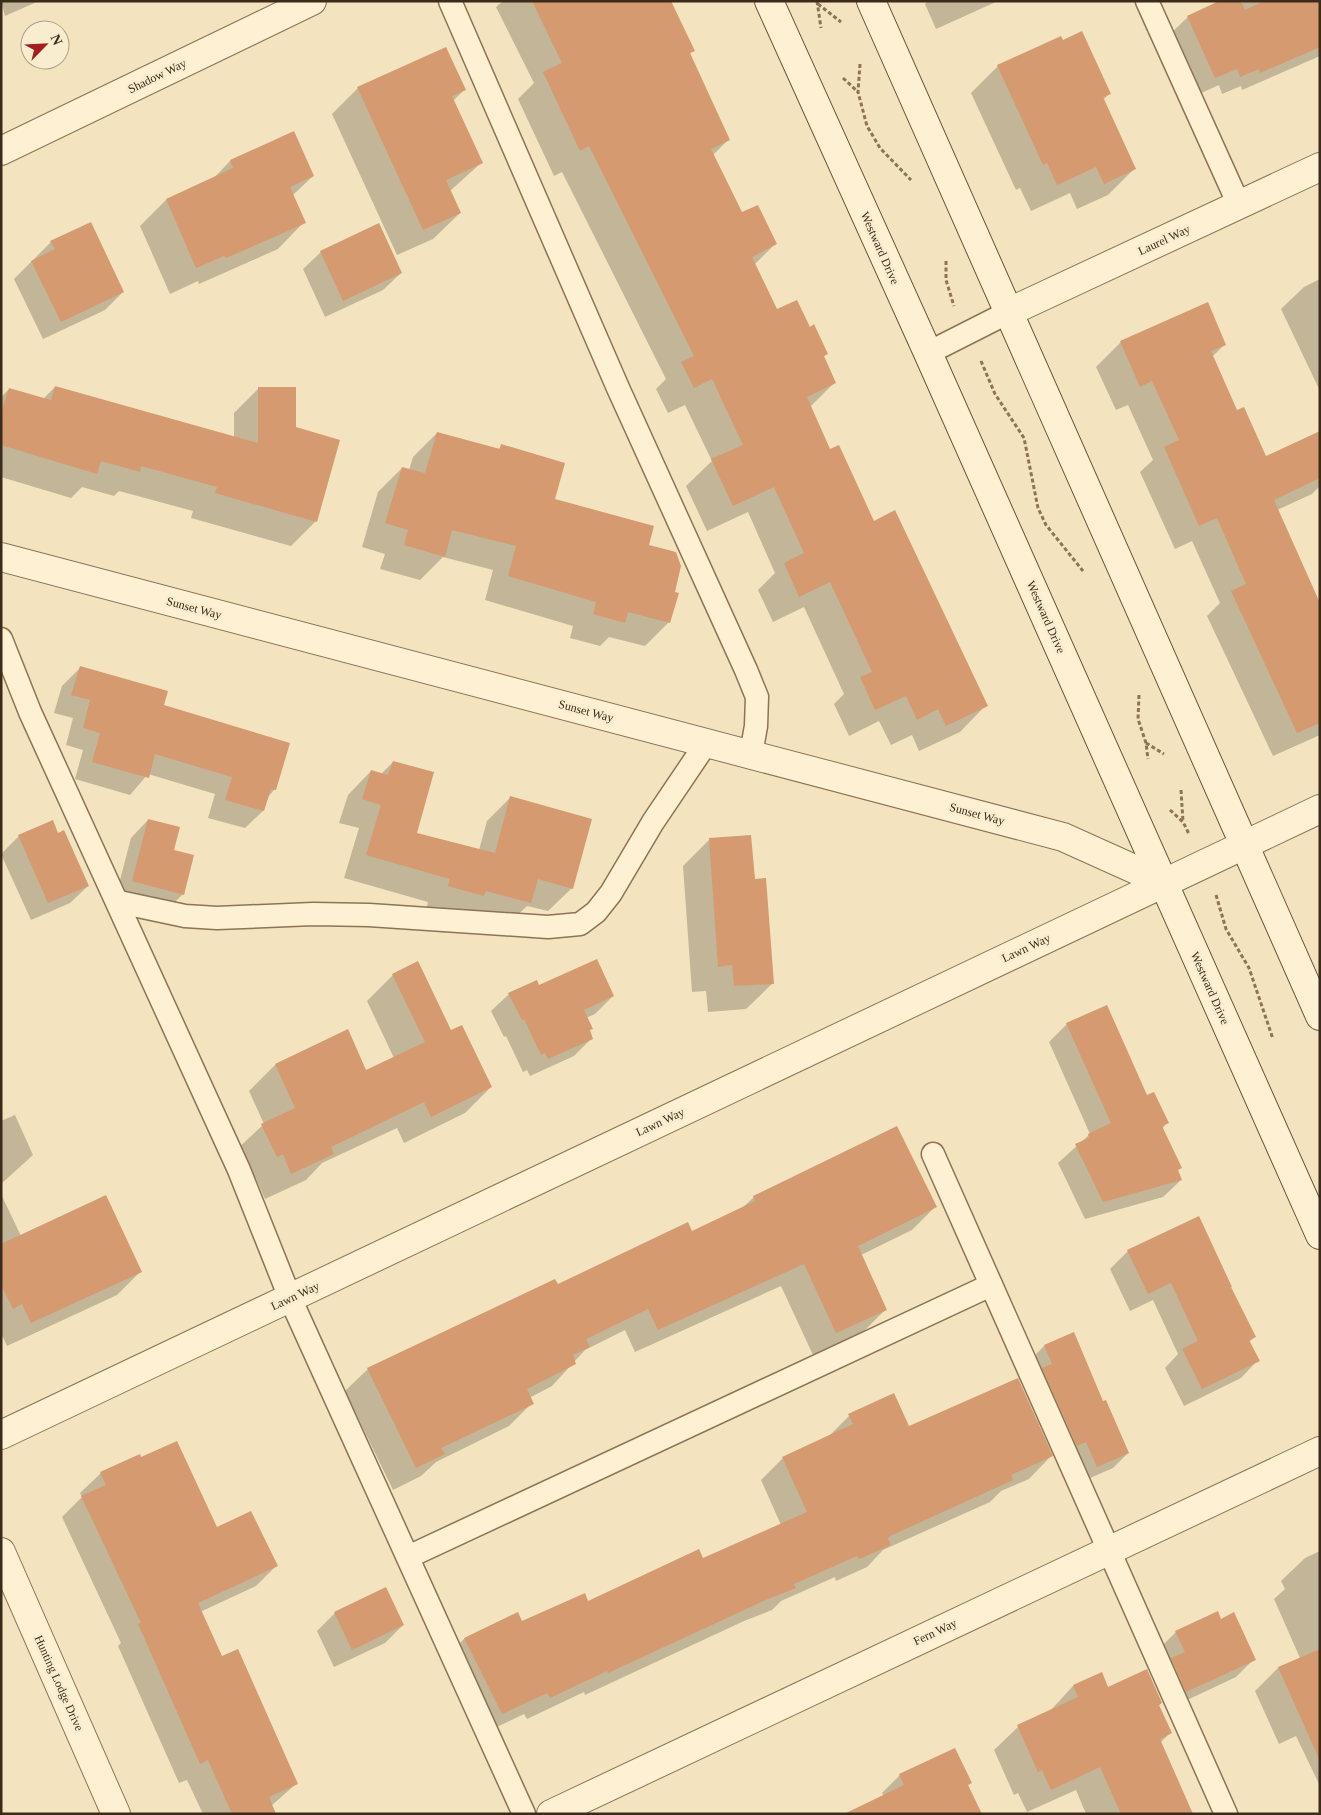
<svg xmlns="http://www.w3.org/2000/svg" width="1321" height="1815" font-family="'Times New Roman',serif">
  <style>
    .shadow { fill: #0003 }
    .building { fill: #d59a70 }
    .lines { fill: none; stroke-linecap: round; stroke-linejoin: round }
    .lane-casing { stroke: #8e7355; stroke-width: 25 }
    .street-casing { stroke: #8e7355; stroke-width: 30 }
    .secondary-casing { stroke: #6f5438; stroke-width: 30 }
    .path { stroke: #8e7355; stroke-width: 3; stroke-dasharray: 4 2.5; stroke-linecap: butt }
    .lane { stroke: #fdf0d3; stroke-width: 22 }
    .street { stroke: #fdf0d3; stroke-width: 28 }
    .secondary { stroke: #fdf0d3; stroke-width: 28 }
    .labels { text-anchor: middle; stroke-width: 5; stroke-linejoin: round; paint-order: stroke }
    .street-label { font-size: 12px; fill: #3c2b1b; stroke: #f9edcf }
  </style>
  <rect width="100%" height="100%" fill="#f3e3bf"/>
  <g class="shadow">
    <polygon points="1,1 39,1 5,16"/>
    <polygon points="503,1 670,1 693,50 689,55 729,139 713,155 742,214 775,244 754,265 777,311 809,328 827,354 823,357 835,382 810,407 830,451 986,705 960,732 919,751 912,735 891,745 879,721 849,736 834,704 844,694 804,607 773,622 758,590 775,573 748,512 707,531 686,486 712,461 685,405 668,413 656,389 666,379 562,172 554,176 518,99 534,83 496,7"/>
    <polygon points="928,1 998,1 936,29 925,4"/>
    <polygon points="1245,1 1320,1 1320,56 1242,90 1241,86 1222,94 1219,85 1197,95 1170,34 1188,17 1233,7"/>
    <polygon points="998,66 1109,94 1103,100 1134,169 1108,195 1077,209 1070,193 1031,211 1020,188 1016,190 971,93"/>
    <polygon points="358,88 464,90 453,101 481,163 450,191 460,213 433,239 397,255 332,114"/>
    <polygon points="294,133 313,176 292,196 304,222 278,249 199,284 198,281 170,294 140,226 166,200 213,179 230,161"/>
    <polygon points="51,242 123,292 105,310 43,339 14,279"/>
    <polygon points="321,252 401,273 383,290 325,317 303,269"/>
    <polygon points="1320,279 1320,391 1281,309 1304,287"/>
    <polygon points="1207,304 1225,344 1212,357 1236,411 1266,458 1320,433 1320,486 1312,494 1277,510 1320,606 1320,735 1273,756 1207,616 1220,603 1192,541 1175,549 1140,472 1153,460 1128,405 1116,410 1096,367 1121,342"/>
    <polygon points="55,387 234,438 234,413 258,389 295,428 338,440 315,522 291,546 191,518 193,511 119,491 114,496 82,487 71,498 1,477 1,397 9,389 43,399"/>
    <polygon points="437,433 498,450 501,446 554,500 647,546 673,593 669,622 645,646 609,637 600,646 570,638 573,626 485,600 493,570 443,557 420,580 380,569 385,554 362,547 378,492 402,468 409,470 413,457"/>
    <polygon points="80,668 162,706 275,789 267,798 263,811 245,828 208,818 215,794 148,774 130,795 75,779 83,750 66,745 73,718 54,713 62,686"/>
    <polygon points="393,762 415,834 479,850 487,821 510,798 572,888 548,911 527,906 506,926 426,910 428,902 344,878 359,828 339,823 348,795 371,771 381,774"/>
    <polygon points="148,820 183,894 165,912 115,899 131,838"/>
    <polygon points="58,835 88,886 70,903 31,920 1,854 19,836"/>
    <polygon points="709,840 754,880 773,983 746,1009 708,1012 706,991 692,992 683,866"/>
    <polygon points="393,975 451,1031 491,1087 465,1113 404,1143 397,1128 322,1163 306,1180 265,1199 256,1179 250,1182 235,1151 264,1124 249,1091 275,1065 366,1071 394,1058 367,1001"/>
    <polygon points="539,987 613,996 595,1014 586,1018 592,1038 574,1056 530,1076 527,1070 523,1072 506,1036 504,1037 491,1011 509,994"/>
    <polygon points="1067,1024 1167,1123 1162,1129 1180,1168 1177,1171 1181,1180 1163,1197 1085,1219 1058,1163 1090,1134 1049,1042"/>
    <polygon points="15,1115 33,1155 1,1184 1,1121"/>
    <polygon points="1,1194 21,1236 140,1272 117,1295 7,1346 1,1333"/>
    <polygon points="754,1197 935,1207 912,1230 861,1255 886,1309 863,1332 813,1355 781,1286 635,1352 625,1330 585,1350 552,1386 529,1398 532,1403 509,1426 436,1462 421,1476 393,1490 345,1391 368,1369 558,1286 691,1233 741,1209"/>
    <polygon points="1128,1251 1230,1288 1255,1337 1249,1342 1258,1360 1241,1378 1184,1406 1165,1368 1178,1354 1153,1300 1130,1311 1110,1269"/>
    <polygon points="1073,1334 1102,1403 1128,1453 1113,1468 1081,1482 1029,1361 1044,1346"/>
    <polygon points="849,1416 1051,1456 1029,1479 1001,1491 990,1502 883,1550 867,1567 836,1581 835,1577 781,1601 772,1610 744,1621 585,1695 584,1692 527,1719 524,1714 480,1735 442,1661 464,1639 588,1603 702,1560 781,1525 761,1480 783,1458 827,1438"/>
    <polygon points="101,1473 217,1529 276,1566 256,1586 200,1612 221,1658 296,1784 271,1806 275,1814 203,1814 187,1780 179,1783 118,1646 121,1643 62,1517 82,1497 80,1493"/>
    <polygon points="1320,1551 1320,1786 1296,1736 1279,1744 1255,1691 1278,1668 1300,1658 1274,1599 1285,1589 1281,1581 1305,1558"/>
    <polygon points="335,1613 403,1625 385,1643 334,1667 317,1631"/>
    <polygon points="1221,1620 1254,1659 1236,1677 1168,1709 1158,1650 1176,1632"/>
    <polygon points="1101,1674 1108,1689 1161,1703 1158,1706 1170,1733 1160,1743 1191,1814 1086,1814 1076,1790 1027,1812 1018,1793 1014,1795 994,1750 1018,1727 1050,1711 1073,1686"/>
    <polygon points="900,1775 970,1783 884,1796 882,1793"/>
  </g>
  <g class="building">
    <polygon points="532,1 671,1 695,51 690,53 730,140 711,149 742,212 758,205 777,244 752,257 777,309 797,300 810,327 814,324 828,354 824,356 836,383 807,397 830,449 839,445 874,521 895,510 988,706 946,726 938,709 917,720 906,696 875,710 860,677 872,672 830,582 799,597 784,563 804,553 774,487 733,506 711,459 743,445 712,379 694,388 681,362 694,356 589,146 580,151 543,72 562,63"/>
    <polygon points="1219,1 1241,1 1245,10 1265,1 1320,1 1320,47 1260,73 1259,69 1240,77 1237,69 1215,78 1187,16"/>
    <polygon points="1082,31 1111,94 1103,97 1136,169 1104,184 1096,167 1057,185 1047,163 1043,165 997,65 1061,36 1063,40"/>
    <polygon points="446,47 466,90 452,96 483,163 446,180 461,213 423,230 357,87"/>
    <polygon points="294,131 314,176 290,187 306,223 226,258 224,256 196,268 166,199 233,168 230,160"/>
    <polygon points="91,222 124,292 61,322 31,261 55,249 50,241"/>
    <polygon points="379,223 402,273 343,301 320,251"/>
    <polygon points="1208,302 1226,345 1211,351 1237,410 1244,407 1266,456 1320,431 1320,478 1274,500 1320,603 1320,723 1297,733 1231,591 1246,584 1217,518 1199,526 1164,447 1179,440 1152,381 1140,387 1120,341"/>
    <polygon points="55,386 258,443 258,387 296,387 296,427 340,440 317,522 215,493 217,487 141,466 140,472 101,461 97,474 1,445 1,413 9,388 51,400"/>
    <polygon points="437,432 500,449 501,444 565,463 555,499 654,526 649,545 676,552 681,566 675,592 679,593 670,623 628,612 625,623 593,614 596,602 508,576 516,546 452,530 445,557 404,545 408,530 385,523 402,467 425,473"/>
    <polygon points="80,666 168,691 164,705 290,743 276,790 271,789 264,811 225,800 232,777 155,754 149,778 92,762 100,733 83,728 90,700 71,695"/>
    <polygon points="393,761 434,772 417,833 495,853 510,796 592,819 573,889 538,879 531,903 486,891 484,896 448,886 450,879 366,855 381,805 362,799 371,770 388,775"/>
    <polygon points="148,819 180,827 174,850 194,855 184,895 132,881"/>
    <polygon points="53,820 58,833 64,830 89,886 48,903 18,835"/>
    <polygon points="751,835 755,879 766,878 774,984 734,986 732,965 718,967 709,838"/>
    <polygon points="597,959 614,996 584,1010 593,1029 590,1030 593,1039 548,1059 545,1053 541,1055 524,1019 522,1020 508,993 537,980 539,985"/>
    <polygon points="418,961 451,1030 462,1025 492,1087 431,1117 424,1102 331,1147 334,1154 291,1174 283,1154 277,1157 261,1124 295,1108 275,1064 348,1029 366,1070 425,1042 392,974"/>
    <polygon points="1107,1005 1147,1095 1154,1092 1169,1123 1162,1126 1182,1168 1178,1170 1182,1180 1103,1202 1075,1144 1089,1138 1088,1134 1111,1123 1066,1023"/>
    <polygon points="897,1126 937,1207 858,1246 887,1310 836,1333 804,1264 658,1330 648,1309 586,1339 590,1347 573,1355 576,1364 527,1389 534,1404 441,1448 445,1454 416,1468 367,1368 555,1279 558,1284 688,1222 692,1231 755,1201 753,1196"/>
    <polygon points="106,1195 142,1272 31,1323 22,1304 13,1309 1,1285 1,1244"/>
    <polygon points="1199,1216 1232,1287 1231,1287 1256,1337 1249,1340 1260,1361 1202,1389 1182,1349 1198,1341 1171,1283 1148,1294 1127,1250"/>
    <polygon points="1074,1332 1103,1401 1106,1400 1129,1453 1097,1467 1086,1442 1077,1446 1042,1368 1052,1364 1044,1345"/>
    <polygon points="1018,1378 1053,1456 1011,1475 1013,1480 890,1536 888,1539 891,1545 859,1559 857,1556 794,1584 796,1588 768,1599 608,1673 607,1671 550,1698 547,1693 502,1714 464,1638 518,1612 522,1621 585,1593 588,1601 699,1549 703,1558 807,1512 782,1457 853,1424 848,1414 894,1393 909,1426"/>
    <polygon points="177,1441 217,1527 251,1511 278,1566 198,1603 222,1656 238,1649 298,1784 269,1797 276,1814 232,1814 208,1760 200,1764 138,1624 141,1623 81,1496 106,1485 100,1472 140,1454 141,1457"/>
    <polygon points="386,1587 404,1625 352,1650 334,1612"/>
    <polygon points="1218,1611 1221,1619 1234,1612 1256,1660 1186,1692 1171,1658 1185,1652 1175,1631"/>
    <polygon points="1320,1649 1320,1761 1278,1667"/>
    <polygon points="1147,1669 1162,1703 1159,1705 1172,1733 1160,1739 1193,1814 1121,1814 1100,1767 1051,1790 1042,1770 1038,1772 1017,1725 1078,1697 1073,1685 1102,1672 1108,1687"/>
    <polygon points="955,1748 972,1783 968,1785 982,1814 844,1814 904,1785 899,1774"/>
  </g>
  <g class="lines">
    <g class="lane-casing">
      <g id="lane">
        <polyline points="450,1 618,388 746,670 757,697 756,726 751,754"/>
        <polyline points="1147,1 1239,205"/>
        <polyline points="928,353 1009,312"/>
        <polyline points="1,639 30,712 239,1170 290,1298 524,1814"/>
        <polyline points="119,902 185,916 217,918 313,914 369,915 548,927 580,924 596,912 611,893 653,822 707,742"/>
        <polyline points="933,1154 1226,1814"/>
        <polyline points="408,1557 991,1285"/>
      </g>
    </g>
    <g class="street-casing">
      <g id="street">
        <polyline points="1,151 312,1"/>
        <polyline points="1009,312 1320,167"/>
        <polyline points="1,557 1063,837 1163,882"/>
        <polyline points="1,1435 1320,809"/>
        <polyline points="1,1552 116,1814"/>
        <polyline points="551,1814 1320,1451"/>
      </g>
    </g>
    <g class="secondary-casing">
      <g id="secondary">
        <polyline points="769,1 928,353 1320,1235"/>
        <polyline points="871,1 1320,1016"/>
      </g>
    </g>
    <g class="path">
      <polyline points="817,1 821,28"/>
      <polyline points="818,4 841,22"/>
      <polyline points="860,64 858,92 867,126 880,148 911,180"/>
      <polyline points="843,78 858,92"/>
      <polyline points="946,261 946,280 954,306"/>
      <polyline points="981,361 995,394 1024,438 1038,508 1046,525 1083,571"/>
      <polyline points="1139,695 1138,719 1146,743 1148,759"/>
      <polyline points="1146,743 1164,754"/>
      <polyline points="1181,790 1183,822"/>
      <polyline points="1170,810 1183,822 1189,834"/>
      <polyline points="1216,895 1226,929 1249,968 1273,1039"/>
    </g>
    <use href="#lane" class="lane"/>
    <use href="#street" class="street"/>
    <use href="#secondary" class="secondary"/>
  </g>
  <g class="labels">
    <g class="street-label">
      <text transform="translate(157 76) rotate(-26)" y="4">Shadow Way</text>
      <text transform="translate(1164 240) rotate(-25)" y="4">Laurel Way</text>
      <text transform="translate(880 248) rotate(66)" y="4">Westward Drive</text>
      <text transform="translate(194 608) rotate(15)" y="4">Sunset Way</text>
      <text transform="translate(1046 617) rotate(66)" y="4">Westward Drive</text>
      <text transform="translate(586 711) rotate(15)" y="4">Sunset Way</text>
      <text transform="translate(977 814) rotate(15)" y="4">Sunset Way</text>
      <text transform="translate(1026 948) rotate(-25)" y="4">Lawn Way</text>
      <text transform="translate(1210 988) rotate(66)" y="4">Westward Drive</text>
      <text transform="translate(660 1122) rotate(-25)" y="4">Lawn Way</text>
      <text transform="translate(295 1296) rotate(-25)" y="4">Lawn Way</text>
      <text transform="translate(935 1632) rotate(-25)" y="4">Fern Way</text>
      <text transform="translate(59 1683) rotate(66)" y="4">Hunting Lodge Drive</text>
    </g>
  </g>
  <rect width="1321" height="1815" fill="none" stroke="#3c2b1b" stroke-width="5"/>
  <g transform="translate(45 45) rotate(66)"><circle r="24" fill="#f9edcf" stroke="#ad9f87"/>
  <path d="M0-4L9 19L0 12L-9 19Z" fill="#a41e1f"/>
  <text y="-8" font-size="14" font-weight="bold" text-anchor="middle" fill="#3c2b1b">N</text>
  </g>
</svg>
